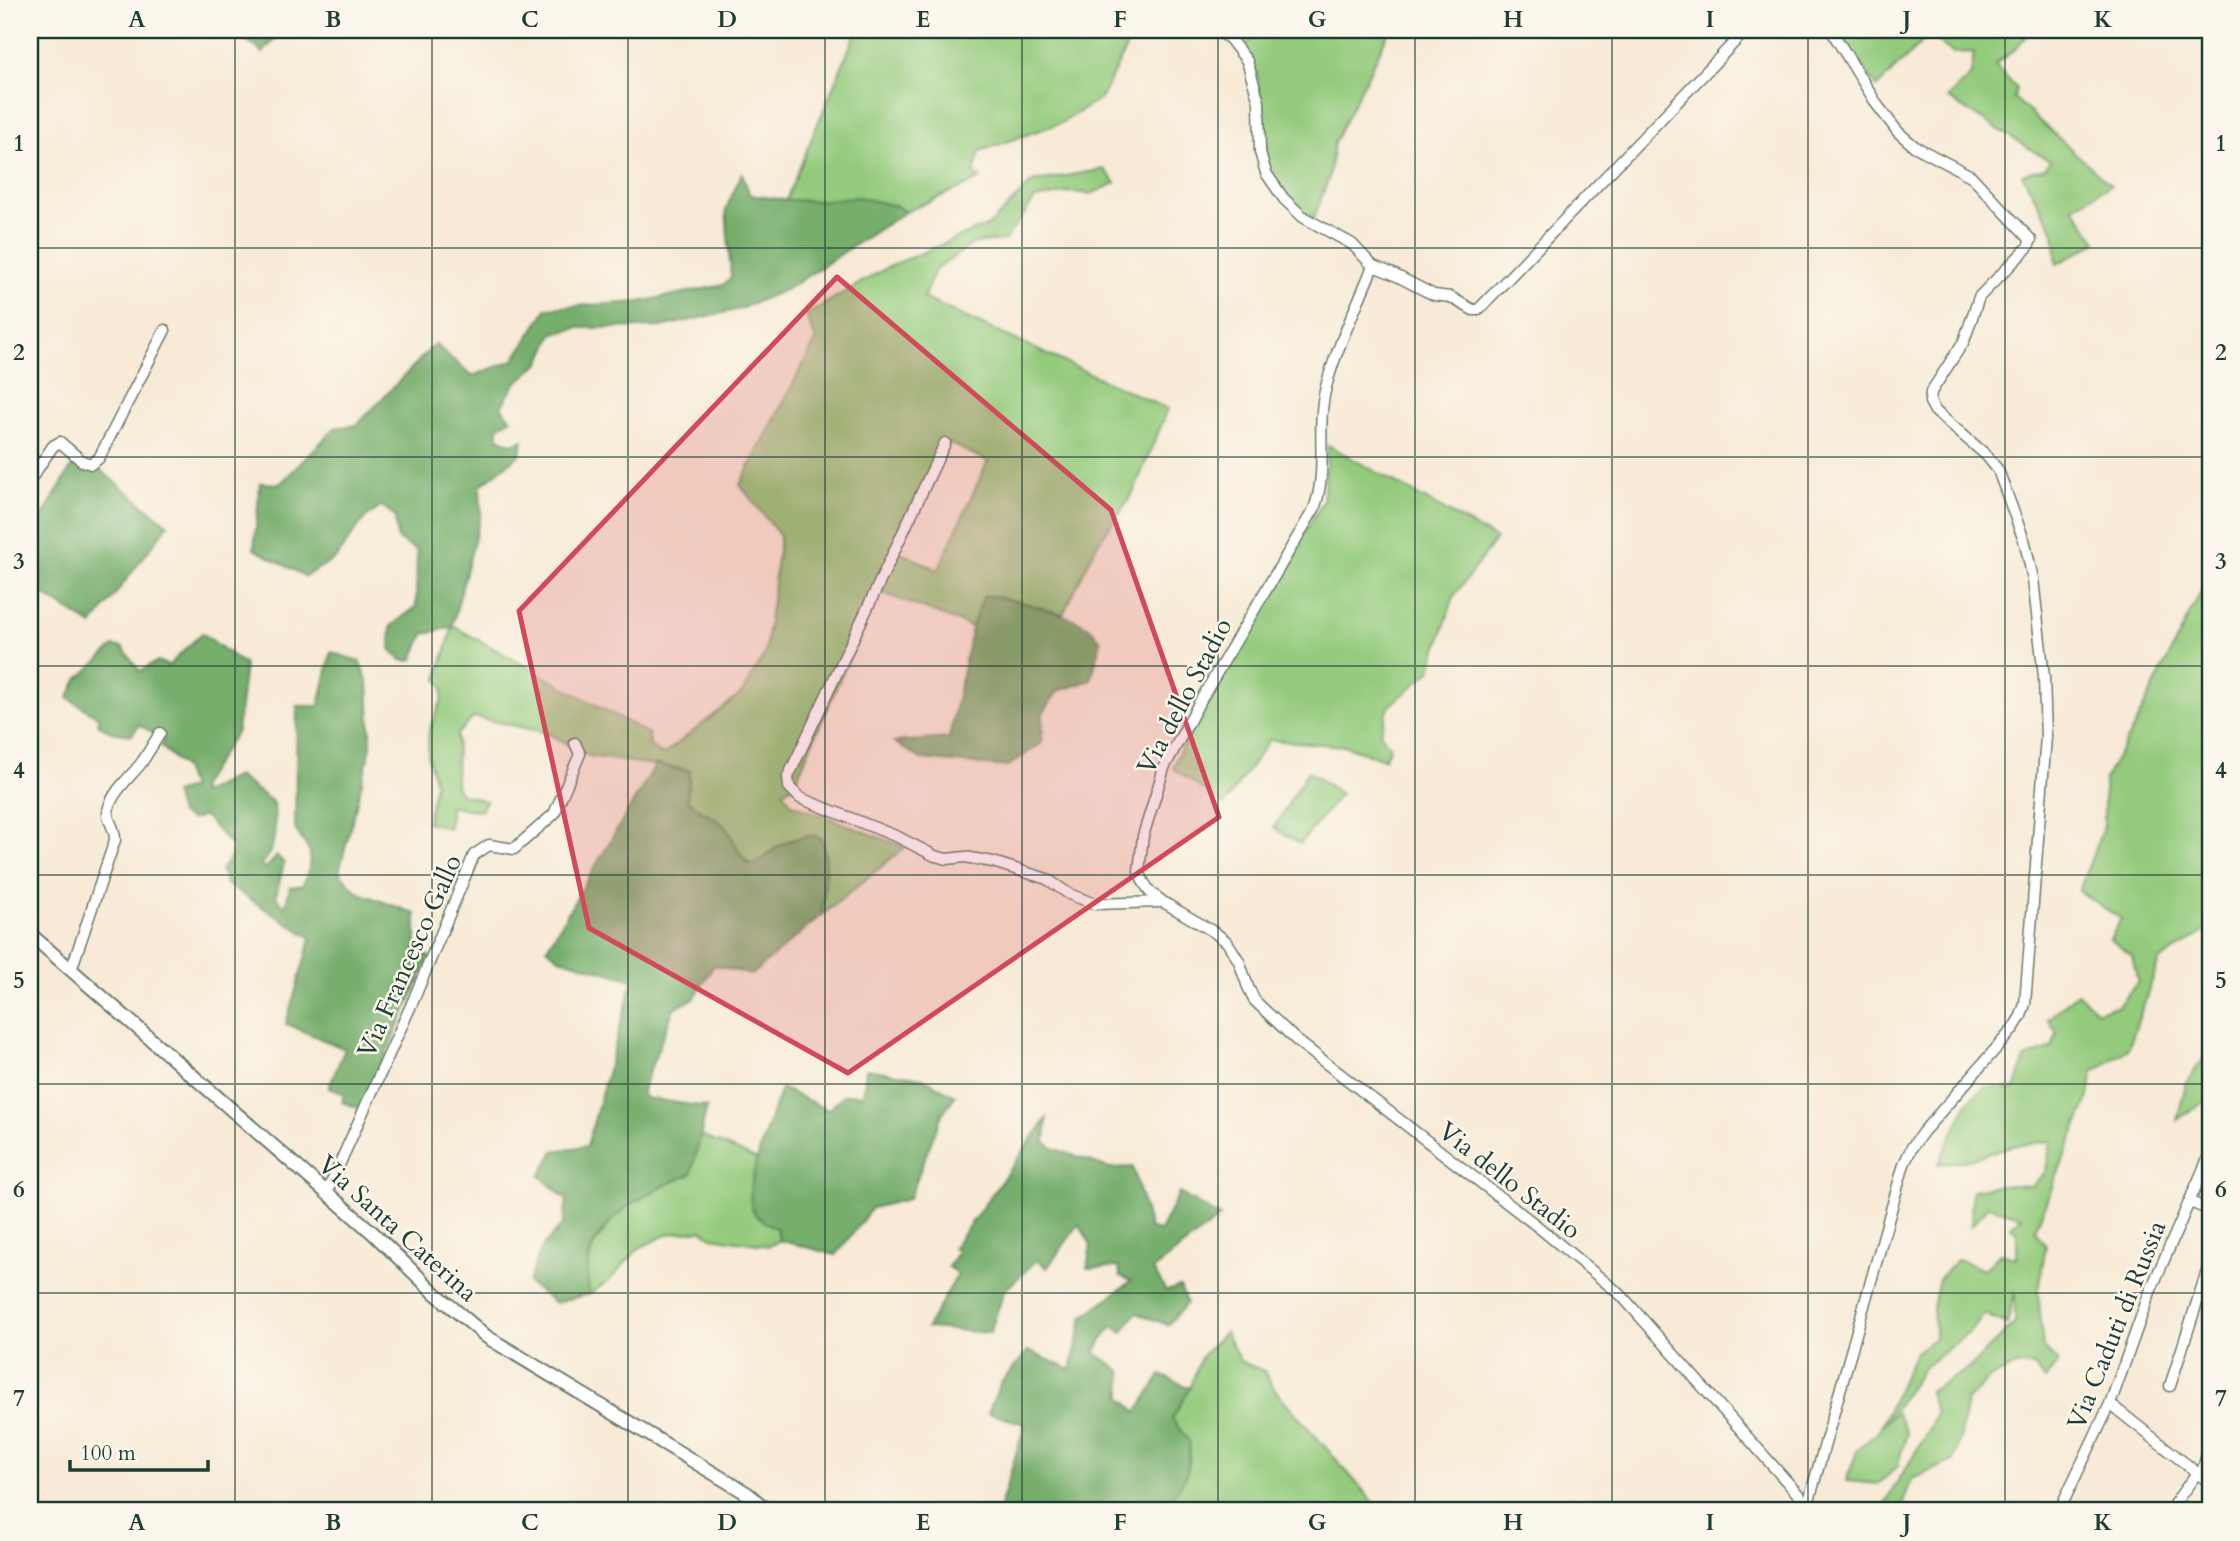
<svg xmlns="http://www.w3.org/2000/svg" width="2240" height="1541" font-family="Cardo,serif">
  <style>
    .green { fill: #93ca7c; stroke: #598458; stroke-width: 2; fill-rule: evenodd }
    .forest { fill: #76ae6c; stroke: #4a7650; stroke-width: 2 }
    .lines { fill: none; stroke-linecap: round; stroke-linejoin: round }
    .minor-casing { stroke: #6b7a6d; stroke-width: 13 }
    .tertiary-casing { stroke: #6b7a6d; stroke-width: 16 }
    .minor { stroke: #fff; stroke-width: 10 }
    .tertiary { stroke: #fff; stroke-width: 12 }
    .marked { fill: #d1495b; fill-opacity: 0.2; stroke: #d1495b; stroke-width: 5; stroke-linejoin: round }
    .grid { fill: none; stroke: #1f3d34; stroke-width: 2; stroke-opacity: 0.55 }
    .labels { text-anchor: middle; stroke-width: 5; stroke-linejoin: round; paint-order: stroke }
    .street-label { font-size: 26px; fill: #1f3d34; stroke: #fbf7ec }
    .neatline { fill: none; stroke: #1f3d34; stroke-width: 2.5 }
    .grid-label { font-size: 23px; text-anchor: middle; font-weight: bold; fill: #1f3d34 }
  </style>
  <rect width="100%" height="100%" fill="#fbf7ec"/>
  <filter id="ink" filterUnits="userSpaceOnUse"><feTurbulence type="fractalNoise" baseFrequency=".0143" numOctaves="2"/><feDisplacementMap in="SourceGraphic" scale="14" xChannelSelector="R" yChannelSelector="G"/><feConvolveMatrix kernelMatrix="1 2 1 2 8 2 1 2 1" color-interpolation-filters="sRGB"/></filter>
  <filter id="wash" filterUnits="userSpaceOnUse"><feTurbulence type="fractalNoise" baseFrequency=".00686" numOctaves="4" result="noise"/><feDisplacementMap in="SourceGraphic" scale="28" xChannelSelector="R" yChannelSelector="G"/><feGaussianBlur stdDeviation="1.57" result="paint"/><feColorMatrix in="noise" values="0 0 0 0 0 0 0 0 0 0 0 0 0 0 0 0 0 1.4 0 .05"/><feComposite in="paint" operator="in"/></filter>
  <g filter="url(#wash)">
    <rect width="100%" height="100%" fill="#f8ead6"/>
    <g class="green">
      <polygon points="857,30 1135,30 1101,98 1063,122 980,151 974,173 981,179 905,212 896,206 786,200"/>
      <polygon points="1264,30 1390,30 1334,143 1329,177 1313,220 1280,190 1268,170 1257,74 1242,47"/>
      <polygon points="1837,30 2031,30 2016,48 1995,65 2016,88 2014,98 2111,185 2073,207 2097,242 2057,264 2054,232 2022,174 2045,168 2050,161 1947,98 1971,75 1974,52 1953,53 1929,35 1877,87"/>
      <path d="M1104 169 1116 183 1091 194 1070 192 1035 199 1005 240 974 243 935 270 923 298 1168 409 1133 493 1097 545 1063 614 997 597 984 596 972 627 878 591 794 785 783 792 792 804 905 847 822 915C823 897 832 850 819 837 802 834 783 842 770 852 763 858 759 863 750 864 737 856 735 837 724 826 713 815 696 811 687 799L690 770 589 756 547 733 474 717 457 734 456 786 461 794 486 801 481 811 450 806 449 828 427 822 435 783 428 757 429 730 442 700 443 687 437 679 453 626 649 734 650 746 663 755 742 693 765 654 780 536 740 485 816 340 806 315 888 267 991 224 1032 182ZM949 443 988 461 938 570 897 551Z"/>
      <polygon points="1328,445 1496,539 1454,596 1430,671 1389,707 1380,733 1390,748 1384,759 1345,746 1269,740 1224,805 1173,768 1191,724 1323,501"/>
      <path d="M2210 573V928L2159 961 2128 1049 2093 1072 2089 1096 2035 1230 2046 1246 2038 1290 2043 1347 2058 1362 2045 1380 2033 1366 2019 1365 1991 1377 1967 1400 1961 1436 1953 1461 1912 1479 1904 1500V1511H1864L1884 1505C1901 1474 1922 1446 1936 1414L1929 1392 1968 1369 2015 1323V1292L2007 1324 1984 1314 1970 1332 1925 1366 1883 1425 1896 1412 1907 1433 1897 1467 1878 1484 1846 1481 1858 1449 1878 1432 1915 1353 1935 1338 1933 1308 1939 1278 1958 1259 1984 1270 2001 1253 2017 1258V1232L2010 1227 2022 1217 1988 1206 1971 1226 1972 1190 2002 1185 2032 1186 2046 1171 2051 1141 2011 1146 1969 1160 1938 1164 1968 1102 1984 1087 2015 1089 2025 1058 2052 1048 2057 1033 2048 1019 2077 993 2097 1011 2118 1006 2138 982 2132 956 2110 939 2121 919 2079 891 2104 825V780L2134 727Z"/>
      <polygon points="1308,771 1341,794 1300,844 1274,828"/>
      <polygon points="2210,1050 2210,1098 2177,1120 2187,1081"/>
      <polygon points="700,1135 758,1160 752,1182 756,1216 777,1229 779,1241 769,1246 712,1237 702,1230 668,1234 639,1248 608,1282 589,1294 587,1273 592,1248 618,1212 664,1185 691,1174"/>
      <polygon points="1225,1332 1240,1361 1264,1371 1275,1390 1378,1507 1373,1511 1163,1511 1187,1475 1190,1456 1190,1443 1172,1419 1190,1387 1201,1357"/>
    </g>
    <g class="forest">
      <polygon points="234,30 282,30 263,53"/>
      <polygon points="742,173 750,195 786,200 817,201 858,197 896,206 905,212 789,288 740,309 661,327 577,328 553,334 540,363 515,384 501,407 511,419 498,427 498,438 512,444 523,440 520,454 480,486 481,514 452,627 424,634 412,661 401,660 390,649 391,626 416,607 417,551 397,539 395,516 382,506 364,519 335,559 305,576 254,549 260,483 280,484 335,428 357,425 435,344 472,376 514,360 547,308 639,302 723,285 731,278 726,209"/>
      <polygon points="76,459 89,471 98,468 168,525 92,625 30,586 30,538"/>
      <path d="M984 596C1004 595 1074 616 1090 628 1094 631 1098 637 1101 641L1091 680 1058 691 1043 713 1042 743 1007 767 921 759 894 742 949 738 972 627Z"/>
      <path d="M202 633 245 665 237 731 201 786V794L237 776 274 803C275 825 278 848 261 864L265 869 277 856 284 863 276 896 285 908 290 887 303 885 309 868 310 852 295 829 297 706H319L331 652 359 661 368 682 371 747 339 872 357 892 416 914V951L430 957 361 1109 342 1102 344 1094 329 1087 345 1049 286 1024 311 938 226 884 221 870 232 856V846L204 816 191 820 180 814 174 793 191 788 184 768 161 746 164 739 139 725 132 735 111 732 98 724V717L68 698 77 680 114 646 123 648 140 671 158 661 168 666Z"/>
      <path d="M656 764 680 770H690L687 799C696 810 713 815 723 825 734 836 737 853 747 863 758 865 763 858 771 852 779 845 790 840 800 838 807 836 816 834 821 839 829 848 823 902 822 915L751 975 714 965 694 999 674 1008 642 1090 645 1098 707 1107 691 1174C653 1189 613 1208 593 1246 586 1260 588 1279 589 1294L555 1303 528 1283 541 1249 563 1224 567 1200 540 1176 554 1151 587 1146 633 980 559 958 547 948Z"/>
      <path d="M866 1069 923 1078 955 1096 942 1114 909 1199 872 1208 836 1255 779 1240 777 1229C768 1223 756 1219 752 1209 743 1186 773 1113 781 1088L828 1110 844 1095 860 1094 863 1097Z"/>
      <polygon points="1047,1118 1045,1142 1053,1148 1109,1168 1133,1167 1150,1229 1160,1231 1179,1193 1220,1217 1153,1270 1166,1291 1180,1287 1187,1303 1168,1325 1136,1313 1123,1332 1113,1326 1106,1333 1095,1353 1121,1371 1122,1398 1137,1412 1161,1375 1190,1388 1172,1419 1190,1443 1187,1475 1163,1511 999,1511 1025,1424 988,1413 1000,1384 1028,1351 1071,1370 1083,1317 1131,1281 1120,1276 1119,1267 1087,1268 1091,1245 1079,1224 1047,1268 1037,1260 1004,1291 990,1333 927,1328 958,1274 948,1267 958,1251 953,1248"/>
    </g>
  </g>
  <g filter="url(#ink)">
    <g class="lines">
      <g class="minor-casing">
        <g id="minor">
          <path d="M1217 30 1230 39 1247 61 1259 102 1260 152 1266 173 1284 199 1303 217 1352 244 1373 266C1358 304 1336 348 1326 387 1315 428 1329 469 1314 509L1199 703 1164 768 1143 836 1139 871 1143 881 1150 892 1163 902 1214 932 1227 942 1239 961 1248 987 1255 1001 1296 1040 1537 1226 1621 1295 1813 1511"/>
          <polyline points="1373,266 1391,273 1434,295 1450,297 1473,310 1478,310 1746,30"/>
          <polyline points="945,443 788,777 789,787 800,798 898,837 935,856 947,859 965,857 993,862 1047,879 1069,894 1095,904 1162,902"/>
          <polyline points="30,480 53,446 60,442 82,461 91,464 99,458 165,330"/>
          <path d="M71 970 115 840C115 827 108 822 108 813 109 794 131 777 142 762 148 753 154 743 160 733"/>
          <polyline points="326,1194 413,1001 474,855 489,845 514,849 554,814 580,754 575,743"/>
          <polyline points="2190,1202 2210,1210"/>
          <polyline points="2170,1386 2210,1262"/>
          <polyline points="2110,1404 2210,1483"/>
          <polyline points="2201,1476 2210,1444"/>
          <polyline points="1808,1504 1904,1164 1912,1147 1923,1132 2013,1029 2021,1016 2025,1004 2046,737 2044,677 2033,579 2025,543 1998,470 1986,455 1935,411 1930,402 1931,392 1964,341 1979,297 2028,247 2031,240 1971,176 1914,146 1898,132 1878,106 1831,30"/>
          <polyline points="2059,1511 2110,1404 2150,1292 2210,1154"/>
          <polyline points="2169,1511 2197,1473"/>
        </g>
      </g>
      <g class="tertiary-casing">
        <polyline id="tertiary" points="30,934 373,1233 435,1293 487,1337 748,1494 768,1511"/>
      </g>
      <use href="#minor" class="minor"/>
      <use href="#tertiary" class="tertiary"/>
    </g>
  </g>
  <path class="marked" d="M837 277 1111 510 1219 817 848 1073 589 928 519 611Z"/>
  <path class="grid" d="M235 30V1511M432 30V1511M628 30V1511M825 30V1511M1022 30V1511M1218 30V1511M1415 30V1511M1612 30V1511M1808 30V1511M2005 30V1511M30 248H2210M30 457H2210M30 666H2210M30 875H2210M30 1084H2210M30 1293H2210"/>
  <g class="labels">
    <g class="street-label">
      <text transform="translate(1184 696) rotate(-62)" y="9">Via dello Stadio</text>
      <text transform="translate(409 956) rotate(-66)" y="9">Via Francesco Gallo</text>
      <text transform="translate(1510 1180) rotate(38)" y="9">Via dello Stadio</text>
      <text transform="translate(398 1228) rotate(42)" y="9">Via Santa Caterina</text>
      <text transform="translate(2116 1325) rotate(-68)" y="9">Via Caduti di Russia</text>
    </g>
  </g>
  <rect width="2240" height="1541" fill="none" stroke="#fbf7ec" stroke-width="77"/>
  <path d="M70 1460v10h138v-10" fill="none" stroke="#1f3d34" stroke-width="3.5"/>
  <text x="80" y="1460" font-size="21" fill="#1f3d34" stroke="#fbf7ec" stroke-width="5" paint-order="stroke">100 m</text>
  <rect x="38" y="38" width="2164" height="1464" class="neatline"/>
  <g class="grid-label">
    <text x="137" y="27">A</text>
    <text x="333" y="27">B</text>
    <text x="530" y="27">C</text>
    <text x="727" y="27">D</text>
    <text x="923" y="27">E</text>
    <text x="1120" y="27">F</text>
    <text x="1317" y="27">G</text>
    <text x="1513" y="27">H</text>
    <text x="1710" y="27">I</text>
    <text x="1907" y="27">J</text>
    <text x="2103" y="27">K</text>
    <text x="19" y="151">1</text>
    <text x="2221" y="151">1</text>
    <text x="19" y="360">2</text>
    <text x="2221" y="360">2</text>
    <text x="19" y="569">3</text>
    <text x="2221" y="569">3</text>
    <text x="19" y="778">4</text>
    <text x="2221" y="778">4</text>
    <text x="19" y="988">5</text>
    <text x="2221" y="988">5</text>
    <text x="19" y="1197">6</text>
    <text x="2221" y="1197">6</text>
    <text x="19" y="1406">7</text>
    <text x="2221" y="1406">7</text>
    <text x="137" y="1530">A</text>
    <text x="333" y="1530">B</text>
    <text x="530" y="1530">C</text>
    <text x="727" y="1530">D</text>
    <text x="923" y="1530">E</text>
    <text x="1120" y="1530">F</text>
    <text x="1317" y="1530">G</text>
    <text x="1513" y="1530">H</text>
    <text x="1710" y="1530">I</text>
    <text x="1907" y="1530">J</text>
    <text x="2103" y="1530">K</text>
  </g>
</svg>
